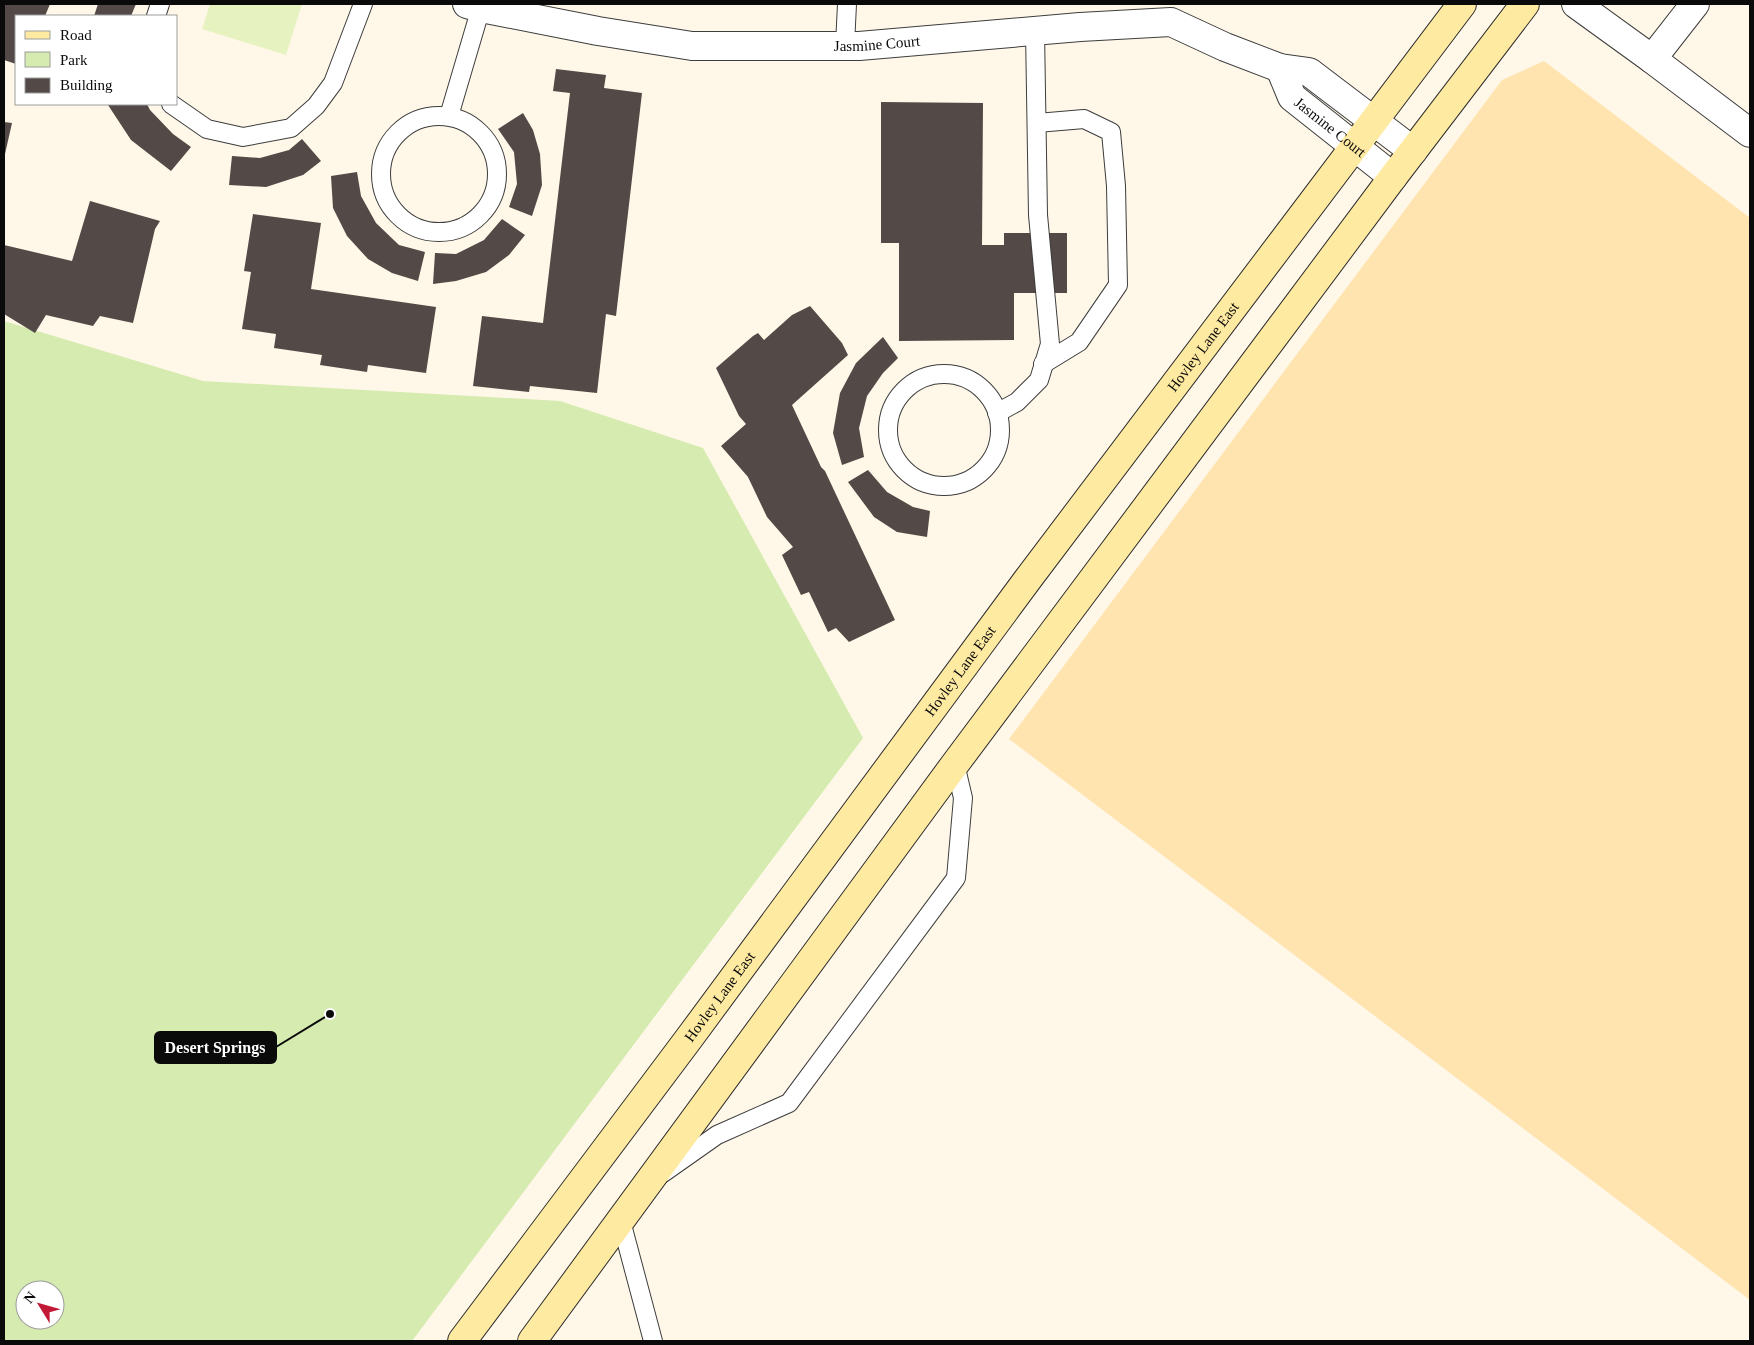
<svg xmlns="http://www.w3.org/2000/svg" width="1754" height="1345" font-family="'Times New Roman',serif">
  <style>
    .green { fill: #d5ebaf; fill-rule: evenodd }
    .sand { fill: #ffe4af }
    .pitch { fill: #e7f2c1 }
    .building { fill: #534946 }
    .lines { fill: none; stroke-linecap: round; stroke-linejoin: round }
    .lane-casing { stroke: #3d3d3d; stroke-width: 20 }
    .street-casing { stroke: #3d3d3d; stroke-width: 30 }
    .secondary-casing { stroke: #2c2c2c; stroke-width: 30 }
    .lane { stroke: #fff; stroke-width: 18 }
    .street { stroke: #fff; stroke-width: 28 }
    .secondary { stroke: #ffeaa2; stroke-width: 28 }
    .labels { text-anchor: middle; stroke-width: 5; stroke-linejoin: round; paint-order: stroke }
    .street-label { font-size: 15px; fill: #0a0a0a; stroke: #fff }
    .leader { fill: none; stroke: #0a0a0a; stroke-width: 2 }
    .callout-dot { fill: #0a0a0a; stroke: #fff; stroke-width: 2 }
    .callout { fill: #0a0a0a; stroke: #0a0a0a; stroke-width: 2 }
    .callout-label { font-size: 16px; text-anchor: middle; font-weight: bold; fill: #fff }
  </style>
  <rect width="100%" height="100%" fill="#fff7e7"/>
  <path class="green" d="M4 321 203 381 560 401 703 448 863 738 412 1341H4ZM25 1290H55V1320H25Z"/>
  <polygon class="sand" points="1544,61 1750,218 1750,1300 1009,739 1502,80"/>
  <polygon class="pitch" points="210,4 302,4 286,55 202,29"/>
  <g class="building">
    <polygon points="4,4 50,4 45,16 16,16 16,64 4,60"/>
    <polygon points="98,4 136,4 131,16 94,16"/>
    <polygon points="556,69 606,75 604,88 642,93 616,316 606,314 597,393 530,386 529,392 473,386 482,316 543,323 570,93 553,91"/>
    <polygon points="881,102 983,103 982,245 1004,245 1004,233 1067,233 1067,293 1014,293 1014,340 899,341 899,243 881,243"/>
    <polygon points="111,104 147,104 150,110 173,134 191,147 171,171 131,140 108,105"/>
    <polygon points="523,113 533,130 540,154 542,185 532,216 509,207 517,184 514,152 498,129"/>
    <polygon points="4,122 12,123 5,154 4,154"/>
    <polygon points="302,139 321,161 303,175 266,187 229,185 232,156 260,158 289,150"/>
    <polygon points="357,172 361,196 376,223 399,245 425,252 418,281 392,273 368,259 347,236 333,208 331,176"/>
    <polygon points="90,201 160,221 155,229 133,323 100,316 93,326 46,315 35,333 4,314 4,245 72,261"/>
    <polygon points="253,214 321,223 311,289 436,307 426,373 368,365 367,372 320,365 322,355 274,348 276,334 242,329 251,272 244,271"/>
    <polygon points="502,219 525,235 509,255 486,272 456,281 433,284 435,253 456,254 484,240"/>
    <polygon points="810,306 842,343 848,355 792,405 821,467 825,471 895,620 849,642 836,628 828,632 809,592 801,595 782,555 793,547 767,517 748,477 721,446 746,424 739,416 716,368 753,336 758,333 764,340 792,315"/>
    <polygon points="883,337 898,358 883,373 867,396 859,428 864,457 842,465 833,433 840,393 856,363"/>
    <polygon points="868,470 887,492 913,507 930,511 927,537 897,532 874,517 848,482"/>
  </g>
  <g class="lines">
    <g class="lane-casing">
      <g id="lane">
        <polyline points="156,16 160,4"/>
        <polyline points="845,45 847,4"/>
        <polyline points="171,104 207,129 243,137 291,128 316,106 333,83 363,4"/>
        <polyline points="449,116 482,4"/>
        <circle cx="439" cy="174" r="58"/>
        <polyline points="1037,123 1084,119 1111,132 1116,186 1118,285 1079,342 1043,364"/>
        <circle cx="944" cy="430" r="56"/>
        <polyline points="997,413 1017,402 1039,380 1050,344 1038,215 1035,31"/>
        <polyline points="663,1173 717,1135 789,1103 956,878 963,798 955,764"/>
        <polyline points="621,1221 653,1341"/>
      </g>
    </g>
    <g class="street-casing">
      <g id="street">
        <path id="s1" d="M467 4 481 8 598 31 692 46H859L1080 27 1171 22 1225 47 1280 68 1309 72 1413 151"/>
        <polyline points="1576,4 1652,59"/>
        <polyline points="1695,4 1652,59 1750,133"/>
        <path id="s2" d="M1280 68 1292 97 1393 177"/>
      </g>
    </g>
    <g class="secondary-casing">
      <g id="secondary">
        <path id="s3" d="M462 1341 690 1037 1028 579 1462 4"/>
        <polyline points="532,1341 955,764 1393,177 1525,4"/>
      </g>
    </g>
    <use href="#lane" class="lane"/>
    <use href="#street" class="street"/>
    <use href="#secondary" class="secondary"/>
  </g>
  <g class="labels">
    <g class="street-label">
      <text dy="5" stroke="none"><textPath href="#s1" startOffset="414">Jasmine Court</textPath></text>
      <text dy="5" stroke="none"><textPath href="#s2" startOffset="80">Jasmine Court</textPath></text>
      <text dy="5" stroke="none"><textPath href="#s3" startOffset="1240">Hovley Lane East</textPath></text>
      <text dy="5" stroke="none"><textPath href="#s3" startOffset="835">Hovley Lane East</textPath></text>
      <text dy="5" stroke="none"><textPath href="#s3" startOffset="430">Hovley Lane East</textPath></text>
    </g>
  </g>
  <path class="leader" d="M330 1014L276 1047"/>
  <circle class="callout-dot" cx="330" cy="1014" r="5"/>
  <rect class="callout" x="155" y="1032" width="121" height="31" rx="5"/>
  <g class="callout-label">
    <text x="215" y="1053">Desert Springs</text>
  </g>
  <rect width="1754" height="1345" fill="none" stroke="#0a0a0a" stroke-width="10"/>
  <rect x="15" y="15" width="162" height="90" fill="#ffffff" stroke="#9d9d9d"/>
  <rect x="25" y="31" width="25" height="8" fill="#ffeaa2" stroke="#9d9d9d"/>
  <text x="60" y="40" font-size="15" fill="#0a0a0a">Road</text>
  <rect x="25" y="52" width="25" height="15" fill="#d5ebaf" stroke="#9d9d9d"/>
  <text x="60" y="65" font-size="15" fill="#0a0a0a">Park</text>
  <rect x="25" y="78" width="25" height="15" fill="#534946" stroke="#9d9d9d"/>
  <text x="60" y="90" font-size="15" fill="#0a0a0a">Building</text>
  <g transform="translate(40 1305) rotate(307)"><circle r="24" fill="#ffffff" stroke="#9d9d9d"/>
  <path d="M0-4L9 19L0 12L-9 19Z" fill="#c31936"/>
  <text y="-8" font-size="14" font-weight="bold" text-anchor="middle" fill="#0a0a0a">N</text>
  </g>
</svg>
